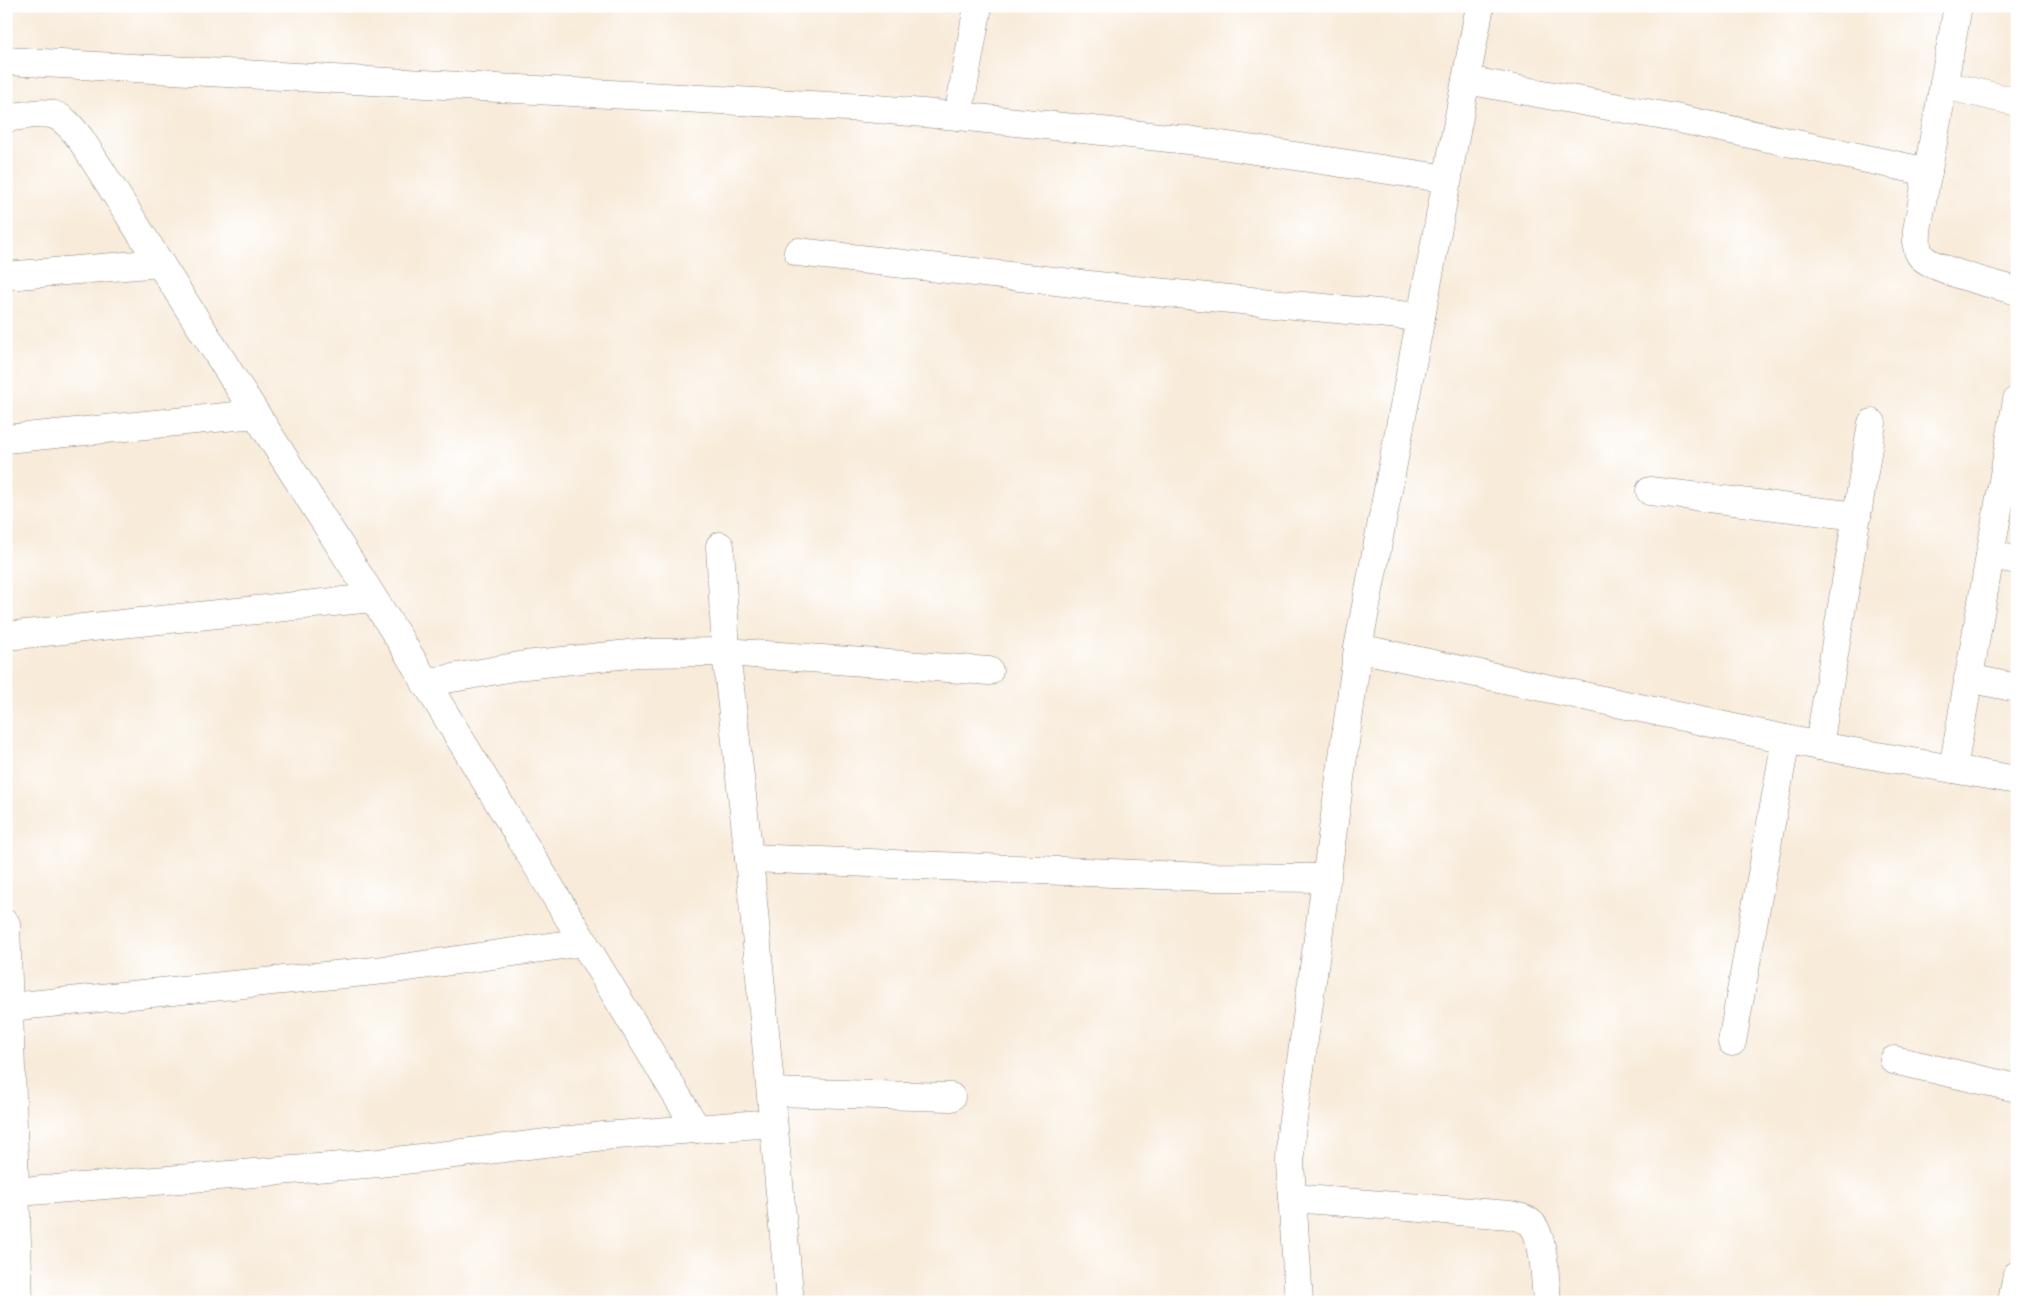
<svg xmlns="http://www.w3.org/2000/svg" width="2023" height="1308" font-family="'Playpen Sans',sans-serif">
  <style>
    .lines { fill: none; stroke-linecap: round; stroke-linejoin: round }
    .minor-casing { stroke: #8a847a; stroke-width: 29 }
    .minor { stroke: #fff; stroke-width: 28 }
  </style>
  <rect width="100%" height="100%" fill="#fff"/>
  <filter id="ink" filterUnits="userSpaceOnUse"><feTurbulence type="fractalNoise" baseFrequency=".02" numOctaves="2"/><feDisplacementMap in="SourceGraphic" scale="10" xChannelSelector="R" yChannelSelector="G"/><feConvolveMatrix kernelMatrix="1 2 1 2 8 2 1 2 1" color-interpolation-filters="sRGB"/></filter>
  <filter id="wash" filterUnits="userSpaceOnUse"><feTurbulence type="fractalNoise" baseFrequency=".0096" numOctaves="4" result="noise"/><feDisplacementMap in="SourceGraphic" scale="20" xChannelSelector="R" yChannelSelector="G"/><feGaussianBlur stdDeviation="1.12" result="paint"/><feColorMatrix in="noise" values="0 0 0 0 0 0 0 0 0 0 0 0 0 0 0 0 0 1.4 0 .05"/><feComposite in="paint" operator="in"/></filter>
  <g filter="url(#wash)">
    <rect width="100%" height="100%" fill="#f8ebd9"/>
  </g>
  <g filter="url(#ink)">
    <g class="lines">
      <g class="minor-casing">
        <g id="minor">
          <path d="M1958 6 1917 230C1917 239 1915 249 1921 256 1933 270 1997 285 2017 291"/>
          <polyline points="6,61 865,108 958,116 1188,140 1448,179"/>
          <polyline points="1466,80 1675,118 1928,172"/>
          <polyline points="1944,85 2017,102"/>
          <polyline points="958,116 978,6"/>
          <path d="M6 118C48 113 55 104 82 141L400 640 697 1129"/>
          <polyline points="798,252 1134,290 1421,317"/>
          <polyline points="6,276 160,263"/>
          <polyline points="6,439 255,414"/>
          <polyline points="1650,491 1857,516"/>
          <polyline points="720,546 726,652 749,858 790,1302"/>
          <polyline points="1990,555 2017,560"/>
          <polyline points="6,636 372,598"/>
          <polyline points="1358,648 1819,746 2017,780"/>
          <polyline points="1968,678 2017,688"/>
          <polyline points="425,683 525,665 638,653 726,652 989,671"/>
          <polyline points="1819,746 1872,423"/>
          <polyline points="1953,769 2017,400"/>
          <polyline points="749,858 1207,877 1327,878"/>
          <polyline points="6,924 19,1302"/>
          <polyline points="9,1007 395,969 584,942"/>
          <polyline points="1732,1042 1786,739"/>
          <polyline points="1894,1060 2017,1088"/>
          <polyline points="771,1092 951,1097"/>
          <polyline points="6,1193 379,1163 604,1136 773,1123"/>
          <path d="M1292 1198 1510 1215C1518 1217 1526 1218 1532 1224 1545 1240 1545 1281 1547 1302"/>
          <polyline points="1299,1302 1290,1163 1291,1134 1358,648 1480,6"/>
          <polyline points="2012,1302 2017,1275"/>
        </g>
      </g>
      <use href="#minor" class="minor"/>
    </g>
  </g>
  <rect width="2023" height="1308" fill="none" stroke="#fff" stroke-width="25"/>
</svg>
